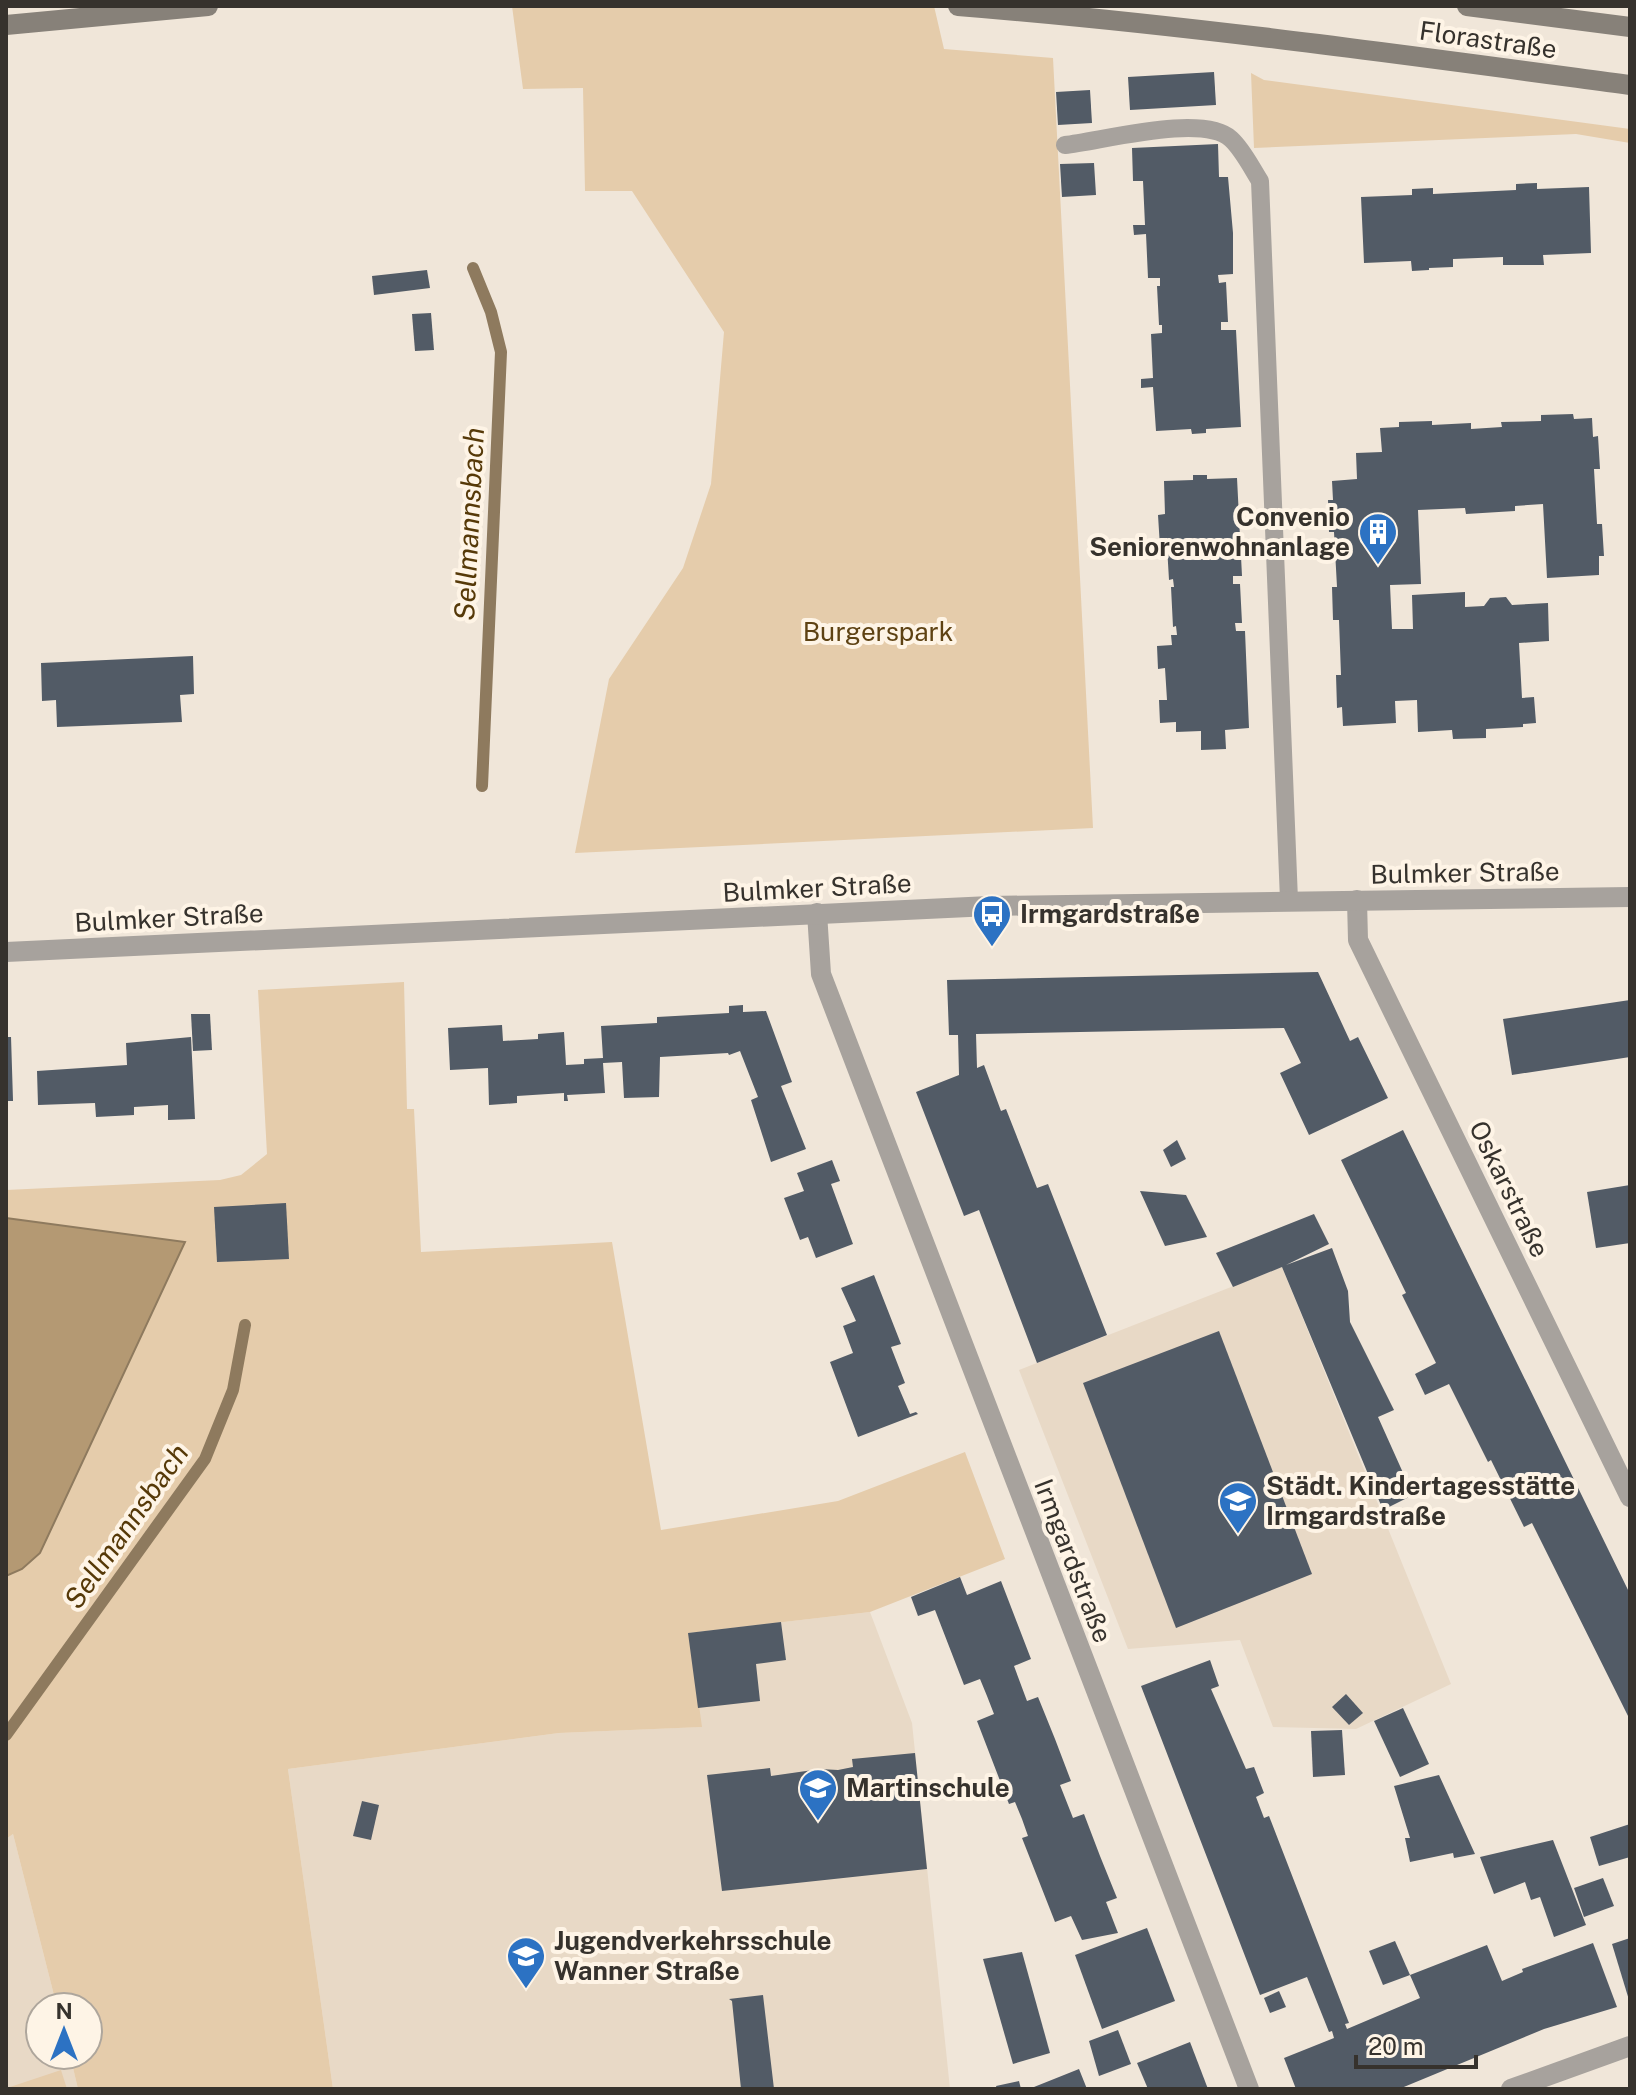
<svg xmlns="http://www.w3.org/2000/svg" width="1636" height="2095" font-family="'Public Sans',sans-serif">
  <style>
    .built { fill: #e8d9c6 }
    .green { fill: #e5ccab }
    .water { fill: #b49973; stroke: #8e7a5e; stroke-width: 2 }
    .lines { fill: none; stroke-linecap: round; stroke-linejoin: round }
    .stream { stroke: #8e7a5e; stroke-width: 12 }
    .building { fill: #525b66 }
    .lane { stroke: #a7a29d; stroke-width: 18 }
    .street { stroke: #a7a29d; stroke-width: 20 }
    .secondary { stroke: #878179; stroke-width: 20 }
    .labels { text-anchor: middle; stroke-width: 8; stroke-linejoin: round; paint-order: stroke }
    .street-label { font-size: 26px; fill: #36322d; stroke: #fef4e6 }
    .poi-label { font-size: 26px; font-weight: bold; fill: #36322d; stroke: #fef4e6; text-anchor: start }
    .park-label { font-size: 26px; fill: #5e4213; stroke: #fef4e6 }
    .water-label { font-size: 28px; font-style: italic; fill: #563908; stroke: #fef4e6 }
  </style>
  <rect width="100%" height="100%" fill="#f0e6d9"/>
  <g class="built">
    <polygon points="1282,1267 1451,1684 1356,1729 1273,1727 1240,1640 1128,1649 1019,1370"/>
    <polygon points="870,1612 912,1723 950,2089 333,2089 288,1769 559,1733 701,1727 688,1633"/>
    <polygon points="13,1834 57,2007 40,2007 40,2055 70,2055 78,2089 6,2089 6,1839"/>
  </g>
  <g class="green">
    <polygon points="512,6 934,6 944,49 1053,58 1093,828 575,853 609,679 683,568 711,484 724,332 632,191 585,191 583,88 523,89"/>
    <polygon points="1251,73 1264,80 1630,129 1630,143 1576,134 1254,148"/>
    <polygon points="404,982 407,1109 414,1109 421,1252 612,1242 661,1530 838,1501 965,1452 1005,1559 870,1612 689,1633 702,1727 559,1733 288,1769 333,2089 78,2089 70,2055 88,2055 88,2007 57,2007 13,1834 6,1839 6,1576 22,1569 185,1242 6,1218 6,1190 220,1180 241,1175 267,1154 258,990"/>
    <polygon points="61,2070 67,2089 10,2089 10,2087"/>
  </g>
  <polygon class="water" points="6,1218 185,1242 40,1553 22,1569 6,1576"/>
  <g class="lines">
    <g class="stream">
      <polyline points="473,268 491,312 501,352 482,786"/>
      <polyline points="6,1735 205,1459 233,1390 245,1325"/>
    </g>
  </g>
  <g class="building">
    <polygon points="1214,72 1216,105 1130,110 1128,77"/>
    <polygon points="1090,90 1092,123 1058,125 1056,92"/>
    <polygon points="1218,144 1219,177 1228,177 1233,233 1233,274 1218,275 1219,283 1226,282 1228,322 1221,322 1221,330 1236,330 1241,427 1206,429 1206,433 1192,434 1191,429 1156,431 1153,387 1141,388 1141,379 1153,378 1151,334 1162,333 1162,325 1159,325 1157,286 1160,286 1160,278 1148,278 1146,234 1134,235 1133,225 1145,225 1143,181 1133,181 1132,148"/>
    <polygon points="1094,163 1096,195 1062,197 1060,164"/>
    <polygon points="1537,183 1537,189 1589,187 1591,253 1543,255 1544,265 1503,265 1503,257 1453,259 1453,267 1429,268 1429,270 1412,271 1411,261 1364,263 1361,197 1412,195 1412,189 1433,188 1433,194 1516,190 1516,184"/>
    <polygon points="427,270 430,288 374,295 372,276"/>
    <polygon points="431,313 434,350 415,351 412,314"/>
    <polygon points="1573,414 1574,419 1592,418 1593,437 1598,436 1600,469 1594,469 1597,524 1602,524 1604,556 1599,556 1599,575 1547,578 1543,504 1515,506 1515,511 1466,514 1465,508 1418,510 1421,584 1390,585 1392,629 1413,629 1412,595 1465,592 1465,607 1484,606 1490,598 1506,597 1512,605 1548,603 1549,641 1519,643 1522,698 1534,697 1536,723 1523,724 1523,727 1486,729 1486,738 1453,739 1452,730 1418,732 1417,700 1395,701 1396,723 1343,726 1342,707 1337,708 1336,675 1341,675 1339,620 1333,620 1332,587 1337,587 1334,532 1329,532 1328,500 1333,500 1332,481 1357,479 1356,453 1382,452 1380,428 1399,427 1399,422 1432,421 1432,425 1471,423 1471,429 1502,427 1501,422 1541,421 1541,415"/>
    <polygon points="1193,475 1207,475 1207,479 1237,478 1242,576 1233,576 1233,584 1240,584 1242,623 1235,623 1236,631 1245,631 1249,728 1225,730 1226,749 1201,750 1201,731 1176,732 1176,722 1160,723 1159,700 1167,700 1165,668 1158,669 1157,646 1172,645 1171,635 1177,635 1176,626 1173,627 1171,587 1174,587 1173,579 1169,580 1167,546 1160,547 1158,515 1165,514 1164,481 1193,480"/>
    <polygon points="193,656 194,694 180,695 182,722 57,727 56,700 42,701 41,663"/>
    <polygon points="1318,972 1350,1041 1358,1037 1388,1098 1309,1135 1280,1073 1301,1063 1284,1028 976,1034 977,1068 984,1065 1001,1111 1006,1109 1037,1188 1048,1184 1107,1335 1037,1363 979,1210 964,1216 916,1092 959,1075 958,1035 949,1035 947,980"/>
    <polygon points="1630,1000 1630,1057 1512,1075 1503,1019"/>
    <polygon points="743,1005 743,1012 766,1011 792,1082 781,1086 806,1149 771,1162 751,1100 758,1097 740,1051 729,1055 728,1053 660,1057 659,1097 624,1098 622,1062 603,1063 605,1093 567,1095 568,1101 564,1101 564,1093 517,1096 517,1103 489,1105 488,1068 450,1070 448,1028 502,1025 503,1041 538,1039 538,1034 564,1032 566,1065 584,1064 584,1059 603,1058 601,1026 657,1023 657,1017 729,1013 729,1006"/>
    <polygon points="191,1014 210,1014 212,1050 193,1051"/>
    <polygon points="6,1037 11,1037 13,1101 6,1101"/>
    <polygon points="191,1037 195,1119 168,1120 168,1105 134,1107 134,1115 96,1117 95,1103 38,1105 37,1071 127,1065 126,1043"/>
    <polygon points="1403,1130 1630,1594 1630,1720 1532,1523 1524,1527 1491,1460 1488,1462 1449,1384 1425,1395 1415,1374 1436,1363 1402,1295 1406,1293 1341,1160"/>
    <polygon points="1177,1140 1186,1159 1171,1167 1163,1150"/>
    <polygon points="832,1160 840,1181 831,1184 853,1244 816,1258 808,1237 800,1240 784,1198 804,1191 797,1173"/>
    <polygon points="1630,1185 1630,1243 1596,1248 1587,1192"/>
    <polygon points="1140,1191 1186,1195 1207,1237 1165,1246"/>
    <polygon points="286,1203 289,1259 217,1262 214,1207"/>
    <polygon points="1314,1214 1329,1244 1286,1265 1332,1248 1348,1291 1350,1322 1394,1410 1378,1417 1413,1495 1383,1510 1282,1267 1233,1287 1216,1253"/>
    <polygon points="874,1275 901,1344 891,1347 905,1383 898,1386 910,1414 916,1412 918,1414 858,1437 830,1362 853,1353 843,1326 856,1321 841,1288"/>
    <polygon points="1219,1331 1312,1574 1176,1628 1083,1383"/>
    <polygon points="960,1577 967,1595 1001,1581 1031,1659 1014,1666 1027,1701 1038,1697 1055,1739 1071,1781 1060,1785 1073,1818 1084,1814 1100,1856 1117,1898 1106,1902 1118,1933 1082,1940 1071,1916 1055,1922 1022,1838 1028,1836 1022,1819 1015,1802 1009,1804 977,1721 994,1714 987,1696 980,1679 964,1685 935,1610 918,1616 911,1597"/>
    <polygon points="781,1622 786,1660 756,1664 760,1701 698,1708 688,1633"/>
    <polygon points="1210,1660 1219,1686 1211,1689 1246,1769 1254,1767 1264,1793 1256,1797 1264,1818 1269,1816 1349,2023 1345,2024 1347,2029 1420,1998 1410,1975 1487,1945 1502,1981 1523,1972 1522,1969 1593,1943 1617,2007 1544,2029 1399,2089 1296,2089 1284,2058 1334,2038 1332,2031 1329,2032 1307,1977 1260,1995 1141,1686"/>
    <polygon points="1346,1694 1363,1713 1349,1725 1332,1707"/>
    <polygon points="1403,1708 1429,1764 1400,1777 1374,1721"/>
    <polygon points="1342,1730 1345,1775 1313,1777 1311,1731"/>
    <polygon points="915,1753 927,1869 722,1891 707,1775 770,1768 771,1776 820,1769 838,1770 853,1767 852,1759"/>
    <polygon points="1439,1775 1475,1854 1454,1858 1453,1853 1410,1862 1405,1838 1410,1838 1394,1786"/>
    <polygon points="362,1801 379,1805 371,1840 353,1836"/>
    <polygon points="1630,1824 1630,1857 1599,1866 1590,1837"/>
    <polygon points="1553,1840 1586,1925 1554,1937 1540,1897 1531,1900 1525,1882 1494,1894 1480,1857"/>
    <polygon points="1603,1878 1614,1906 1584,1917 1574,1888"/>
    <polygon points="1147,1928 1175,2001 1102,2029 1075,1955"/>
    <polygon points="1630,1938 1630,2000 1629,2000 1612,1944"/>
    <polygon points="1395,1941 1410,1975 1383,1985 1369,1951"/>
    <polygon points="1022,1952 1050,2053 1013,2064 983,1959"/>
    <polygon points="1279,1991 1286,2007 1270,2013 1264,1998"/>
    <polygon points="763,1995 774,2089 741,2089 732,2001 729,1999"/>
    <polygon points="1118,2030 1131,2064 1099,2076 1089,2041"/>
    <polygon points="1190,2042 1208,2089 1148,2089 1137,2063"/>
    <polygon points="1079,2069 1087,2089 1029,2089"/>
    <polygon points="1019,2081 1021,2089 997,2089 996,2086"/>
  </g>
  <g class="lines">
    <path class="lane" d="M1065 145C1102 141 1203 113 1231 139 1243 150 1251 167 1260 181L1289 900"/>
    <g class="street">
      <polyline points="1357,900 1358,940 1630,1497"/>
      <polyline points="817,913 821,974 1249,2089"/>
      <polyline points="6,952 990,906 1630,897"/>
      <polyline points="1511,2089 1630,2046"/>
    </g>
    <g class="secondary">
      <path d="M958 6C1183 24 1406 55 1630 85"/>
      <polyline points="1467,6 1630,27"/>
      <polyline points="6,25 208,6"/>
    </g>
  </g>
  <defs>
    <g id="building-pin" transform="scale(2)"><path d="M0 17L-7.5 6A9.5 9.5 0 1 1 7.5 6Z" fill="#2c72c3" stroke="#fef4e6"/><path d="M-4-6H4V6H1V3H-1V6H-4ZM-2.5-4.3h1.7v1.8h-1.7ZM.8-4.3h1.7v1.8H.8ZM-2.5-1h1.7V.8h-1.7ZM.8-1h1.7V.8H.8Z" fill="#fff"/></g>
    <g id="bus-pin" transform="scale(2)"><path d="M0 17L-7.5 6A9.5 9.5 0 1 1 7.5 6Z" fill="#2c72c3" stroke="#fef4e6"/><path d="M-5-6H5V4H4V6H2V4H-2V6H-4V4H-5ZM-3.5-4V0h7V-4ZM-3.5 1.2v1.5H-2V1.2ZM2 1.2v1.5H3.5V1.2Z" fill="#fff"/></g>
    <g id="school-pin" transform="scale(2)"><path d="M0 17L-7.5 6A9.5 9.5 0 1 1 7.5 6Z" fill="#2c72c3" stroke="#fef4e6"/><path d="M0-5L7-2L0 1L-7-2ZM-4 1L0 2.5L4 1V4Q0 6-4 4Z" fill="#fff"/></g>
  </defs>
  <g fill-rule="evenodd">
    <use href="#building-pin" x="1378" y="532"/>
    <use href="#bus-pin" x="992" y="914"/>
    <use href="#school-pin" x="1238" y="1501"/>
    <use href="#school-pin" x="818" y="1788"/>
    <use href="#school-pin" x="526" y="1956"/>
  </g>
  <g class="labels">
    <g class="street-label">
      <text transform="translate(1488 40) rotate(8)" y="9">Florastraße</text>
      <text transform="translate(1465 873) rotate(-1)" y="9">Bulmker Straße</text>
      <text transform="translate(817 888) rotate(-3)" y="9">Bulmker Straße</text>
      <text transform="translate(169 918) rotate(-3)" y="9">Bulmker Straße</text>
      <text transform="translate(1509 1189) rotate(64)" y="9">Oskarstraße</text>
      <text transform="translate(1073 1561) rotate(69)" y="9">Irmgardstraße</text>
    </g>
    <g class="poi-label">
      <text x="1350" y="526" text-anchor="end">Convenio<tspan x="1350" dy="30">Seniorenwohnanlage</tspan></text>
      <text x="1020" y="923">Irmgardstraße</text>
      <text x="1266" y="1495">Städt. Kindertagesstätte<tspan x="1266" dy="30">Irmgardstraße</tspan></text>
      <text x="846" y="1797">Martinschule</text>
      <text x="554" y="1950">Jugendverkehrsschule<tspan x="554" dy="30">Wanner Straße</tspan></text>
    </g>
    <g class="park-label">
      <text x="878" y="641">Burgerspark</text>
    </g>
    <g class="water-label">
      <text transform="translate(469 524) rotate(-87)" y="10">Sellmannsbach</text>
      <text transform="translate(126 1526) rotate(-55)" y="10">Sellmannsbach</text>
    </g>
  </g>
  <rect width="1636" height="2095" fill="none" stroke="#36322d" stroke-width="16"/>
  <g transform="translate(64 2031)"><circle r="38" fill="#fef4e6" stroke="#aea69c" stroke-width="2"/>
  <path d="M0-6L14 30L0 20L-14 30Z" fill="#2c72c3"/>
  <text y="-12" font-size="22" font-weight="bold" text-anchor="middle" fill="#36322d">N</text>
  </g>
  <path d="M1356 2055v12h120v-12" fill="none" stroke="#36322d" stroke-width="4"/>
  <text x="1368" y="2055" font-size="24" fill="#36322d" stroke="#fef4e6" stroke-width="6" paint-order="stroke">20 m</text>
</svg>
